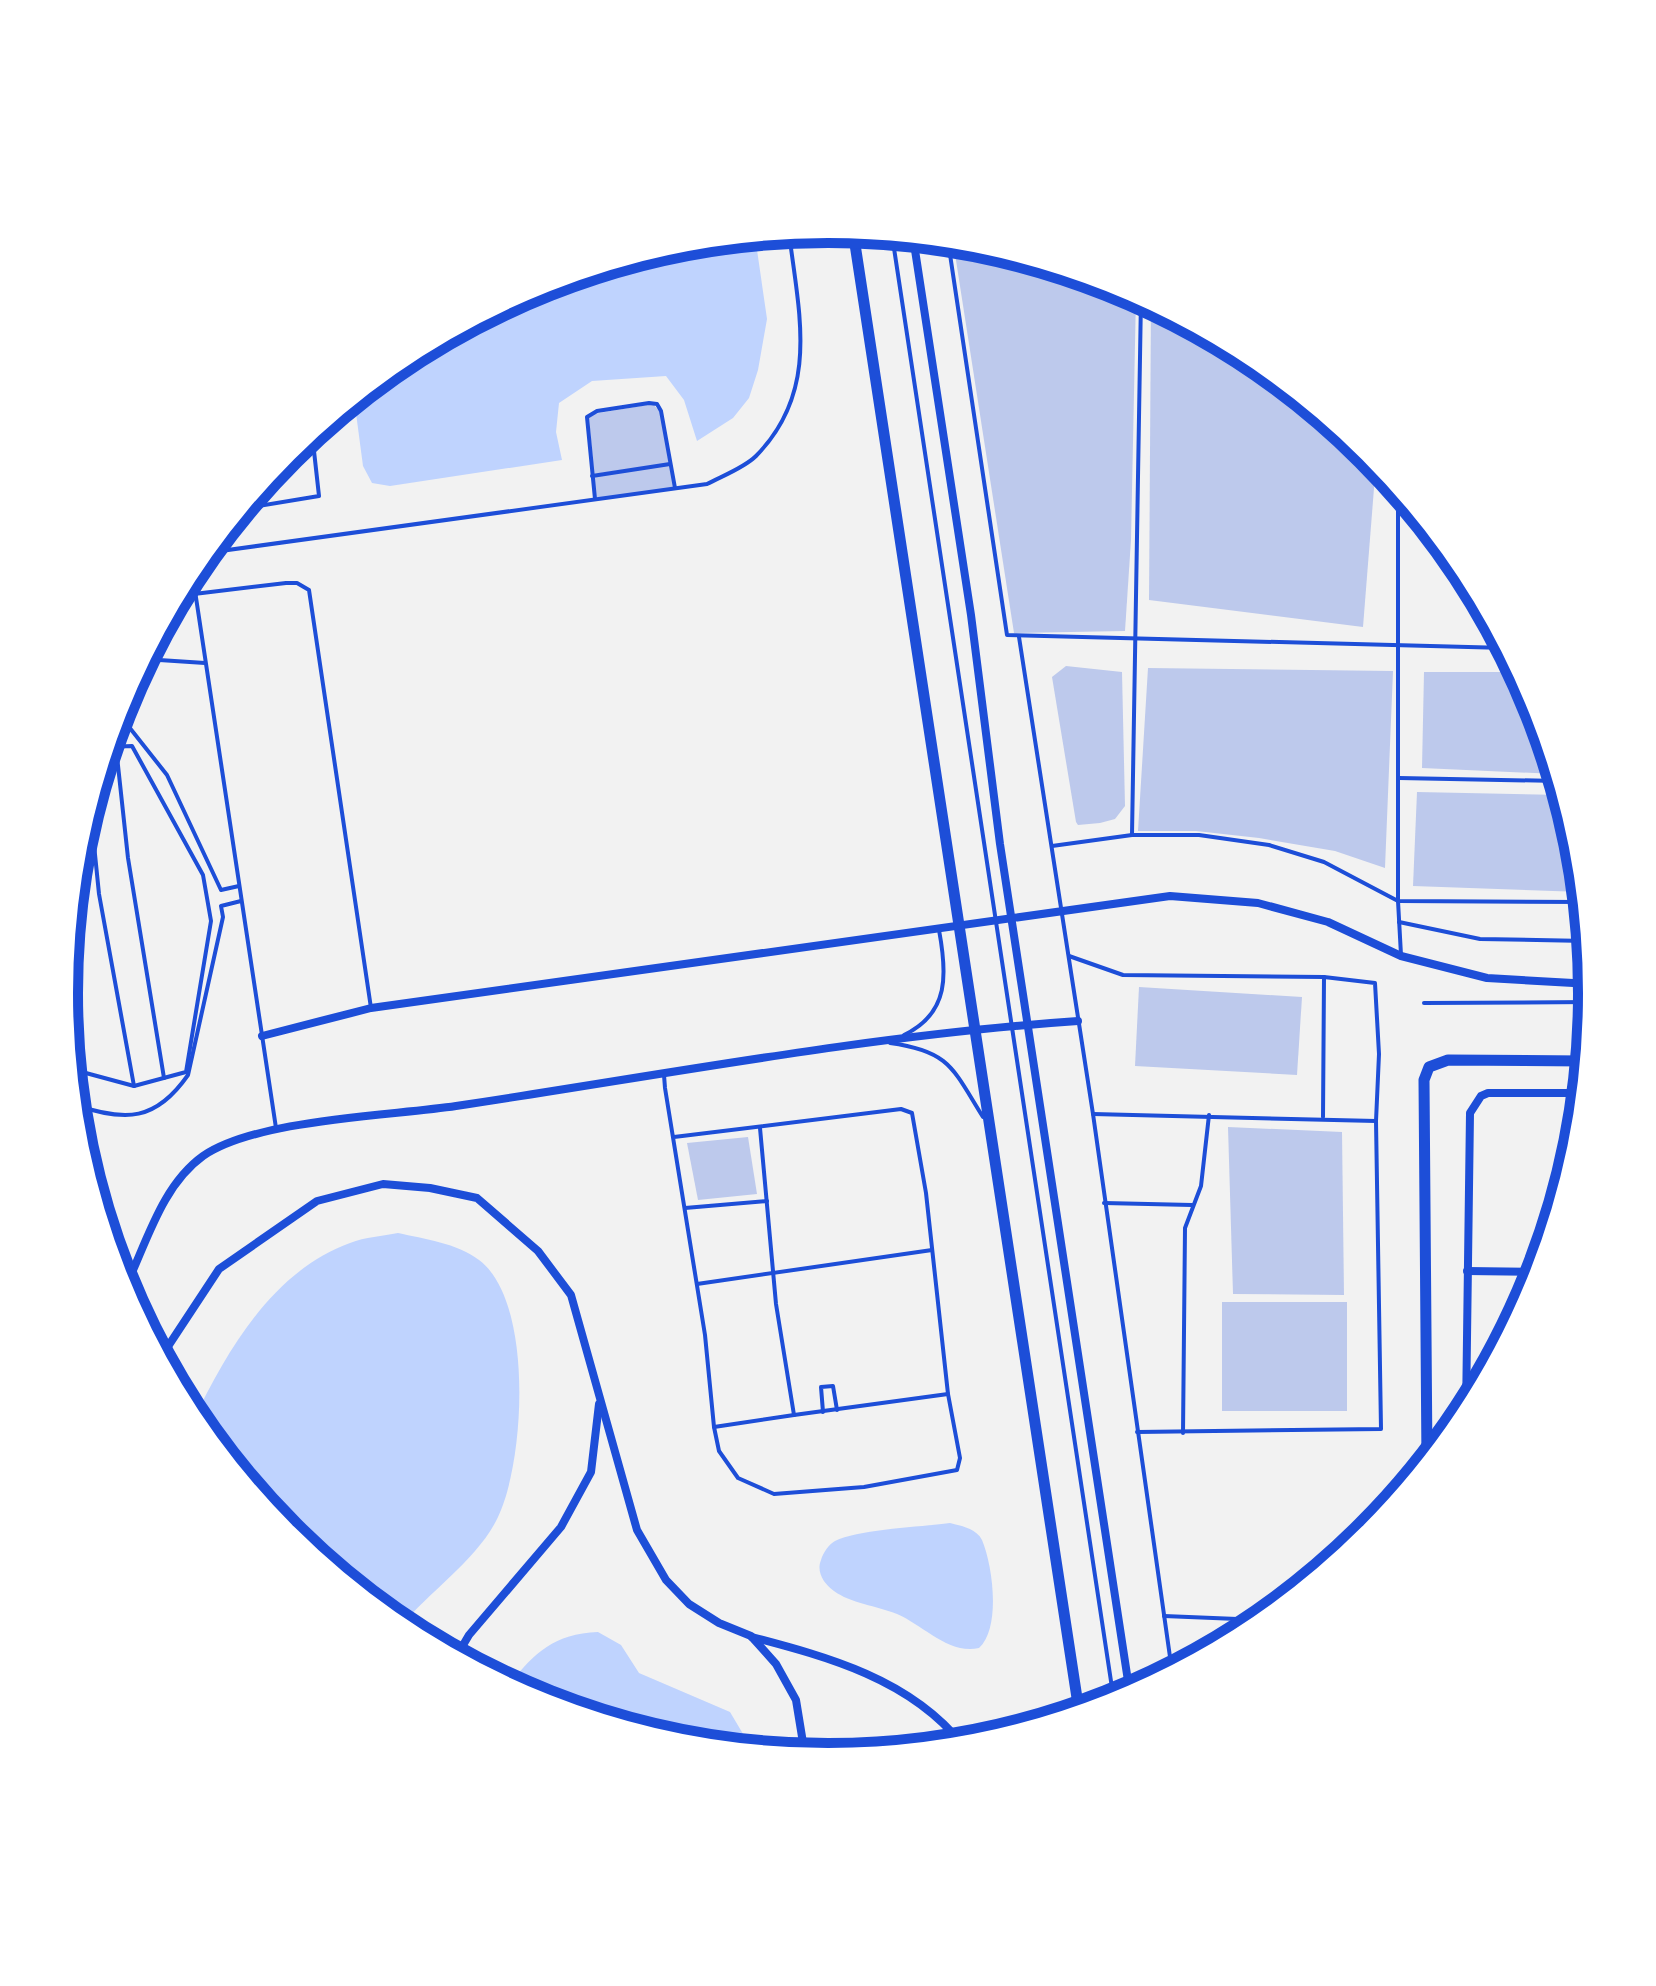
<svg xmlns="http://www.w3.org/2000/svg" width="1656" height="1986" font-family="'PT Sans Narrow',sans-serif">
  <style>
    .water { fill: #bfd3fe }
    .building { fill: #bdc9ec }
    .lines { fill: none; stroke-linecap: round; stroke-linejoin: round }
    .service { stroke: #1d4ed8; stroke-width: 4 }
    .minor { stroke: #1d4ed8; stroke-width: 8 }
    .tertiary { stroke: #1d4ed8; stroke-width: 11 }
    .rim { fill: none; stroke: #1d4ed8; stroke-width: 10 }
  </style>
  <rect width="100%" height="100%" fill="#f2f2f2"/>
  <g class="water">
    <polygon points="755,236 767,319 758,370 749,398 733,418 697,441 684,400 666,376 592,381 559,403 556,432 562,460 390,486 372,483 363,466 354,398 404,358 536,287 679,244"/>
    <path d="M398 1233C424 1239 457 1243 479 1260 534 1301 525 1461 498 1517 479 1558 430 1591 401 1626L287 1533 194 1419C228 1349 273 1271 350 1243 365 1237 383 1236 398 1233Z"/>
    <path d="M950 1523C961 1526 976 1528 982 1540 993 1566 1001 1628 979 1648 949 1655 923 1625 897 1614 877 1606 850 1603 834 1591 824 1584 816 1572 821 1560 823 1553 829 1544 835 1541 859 1529 921 1527 950 1523Z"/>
    <path d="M598 1632 621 1645 639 1673 730 1712 752 1749C672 1742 581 1723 509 1685 535 1652 554 1634 598 1632Z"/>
  </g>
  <g class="building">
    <polygon points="953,241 977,244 1121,287 1136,295 1131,540 1125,631 1014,633"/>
    <polygon points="1151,304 1253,358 1376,463 1363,627 1149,600"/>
    <polygon points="653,404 660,412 669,463 594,474 589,418 593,414"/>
    <polygon points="670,464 674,488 596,499 594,477"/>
    <polygon points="1480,600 1495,627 1478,625"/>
    <polygon points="1066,666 1122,672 1125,806 1115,819 1100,823 1078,825 1076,822 1052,677"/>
    <polygon points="1148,668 1393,671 1385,868 1335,851 1259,838 1196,831 1138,831"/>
    <polygon points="1424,672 1518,672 1534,701 1556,774 1422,768"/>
    <polygon points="1417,792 1563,795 1577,844 1582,892 1413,886"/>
    <polygon points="1139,987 1302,997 1297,1075 1135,1066"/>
    <polygon points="1228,1127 1342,1132 1344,1295 1233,1294"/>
    <polygon points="748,1137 757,1194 698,1200 687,1143"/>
    <rect x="1222" y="1302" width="125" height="109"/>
  </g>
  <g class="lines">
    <g class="service">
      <polyline points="892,235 1114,1701"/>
      <polyline points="948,241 1007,635 1506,648"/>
      <polyline points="592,476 670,464"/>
      <polyline points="1398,490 1398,901 1401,955"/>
      <polyline points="595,499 587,417 597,411 649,403 657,404 661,411 675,488"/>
      <polyline points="241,509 319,496 312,433"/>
      <path d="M206 553 707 484C722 476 744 468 756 456 820 391 799 314 789 233"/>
      <polyline points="192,571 276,1128"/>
      <polyline points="194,594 286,583 297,583 309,590 371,1008"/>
      <polyline points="1019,637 1093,1114 1172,1671"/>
      <polyline points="144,659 205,663"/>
      <polyline points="118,713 167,775 221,890 239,886"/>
      <polyline points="116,747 128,858 164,1078"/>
      <polyline points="1399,778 1558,781"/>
      <polyline points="90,805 99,894 134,1086"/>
      <polyline points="1132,835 1199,835 1269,845 1324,862 1398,901 1583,902"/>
      <polyline points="1052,846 1132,835 1141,298"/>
      <polyline points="1399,922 1480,939 1587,941"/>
      <polyline points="1069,956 1123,975 1324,977 1375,983 1379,1054 1376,1121 1381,1429 1137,1432"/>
      <polyline points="1424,1003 1591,1002"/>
      <path d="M904 1035C950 1013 947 973 939 930"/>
      <path d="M890 1043C950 1051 953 1069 983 1117"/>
      <polyline points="70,1051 74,1068"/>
      <polyline points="71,1069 134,1086 186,1072 211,921 203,875 132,746 108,747"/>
      <polyline points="664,1075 665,1088 705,1335 714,1427 719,1451 738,1478 774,1494 864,1487 957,1470 960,1458 948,1394 926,1193 912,1113 901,1109 674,1137"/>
      <path d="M75 1105C126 1122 156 1121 188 1075L223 917 221 906 241 901"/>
      <polyline points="1093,1114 1376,1121"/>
      <polyline points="1323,1117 1324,977"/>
      <polyline points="760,1128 776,1304 794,1415 948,1394"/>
      <polyline points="1104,1203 1192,1205"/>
      <polyline points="685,1208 767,1201"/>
      <polyline points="697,1284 932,1250"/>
      <polyline points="823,1412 821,1387 833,1386 837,1410"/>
      <polyline points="714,1427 794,1415"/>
      <polyline points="1183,1433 1185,1228 1201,1186 1209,1115"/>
      <polyline points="1164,1616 1262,1620"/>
    </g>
    <g class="minor">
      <polyline points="913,237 971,615 1000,844 1130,1694"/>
      <polyline points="262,1036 371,1008 1170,896 1258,903 1328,922 1401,956 1487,978 1591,984"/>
      <polyline points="1467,1271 1538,1272"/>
      <path d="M124 1290C146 1245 161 1186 203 1156 257 1119 389 1116 456 1106 663 1075 870 1035 1078 1021"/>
      <polyline points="161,1357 219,1269 317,1201 383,1184 430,1188 477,1198 538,1251 571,1295 637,1530 666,1580 689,1604 719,1623 751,1636 776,1664 796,1700 805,1755"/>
      <polyline points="1466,1413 1470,1113 1481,1096 1488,1093 1582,1093"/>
      <path d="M752 1637C828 1657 910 1679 962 1744"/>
      <polyline points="456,1657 469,1635 561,1527 591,1472 599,1404"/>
    </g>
    <g class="tertiary">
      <polyline points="853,231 1079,1711"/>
      <polyline points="1427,1462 1424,1080 1429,1067 1448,1060 1585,1061"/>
    </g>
  </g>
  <path d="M0 0H1656V1986H0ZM78 993a750 750 0 1 1 1500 0a750 750 0 1 1-1500 0Z" fill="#fff" fill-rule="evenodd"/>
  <path class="rim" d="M78 993a750 750 0 1 1 1500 0a750 750 0 1 1-1500 0Z"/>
</svg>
